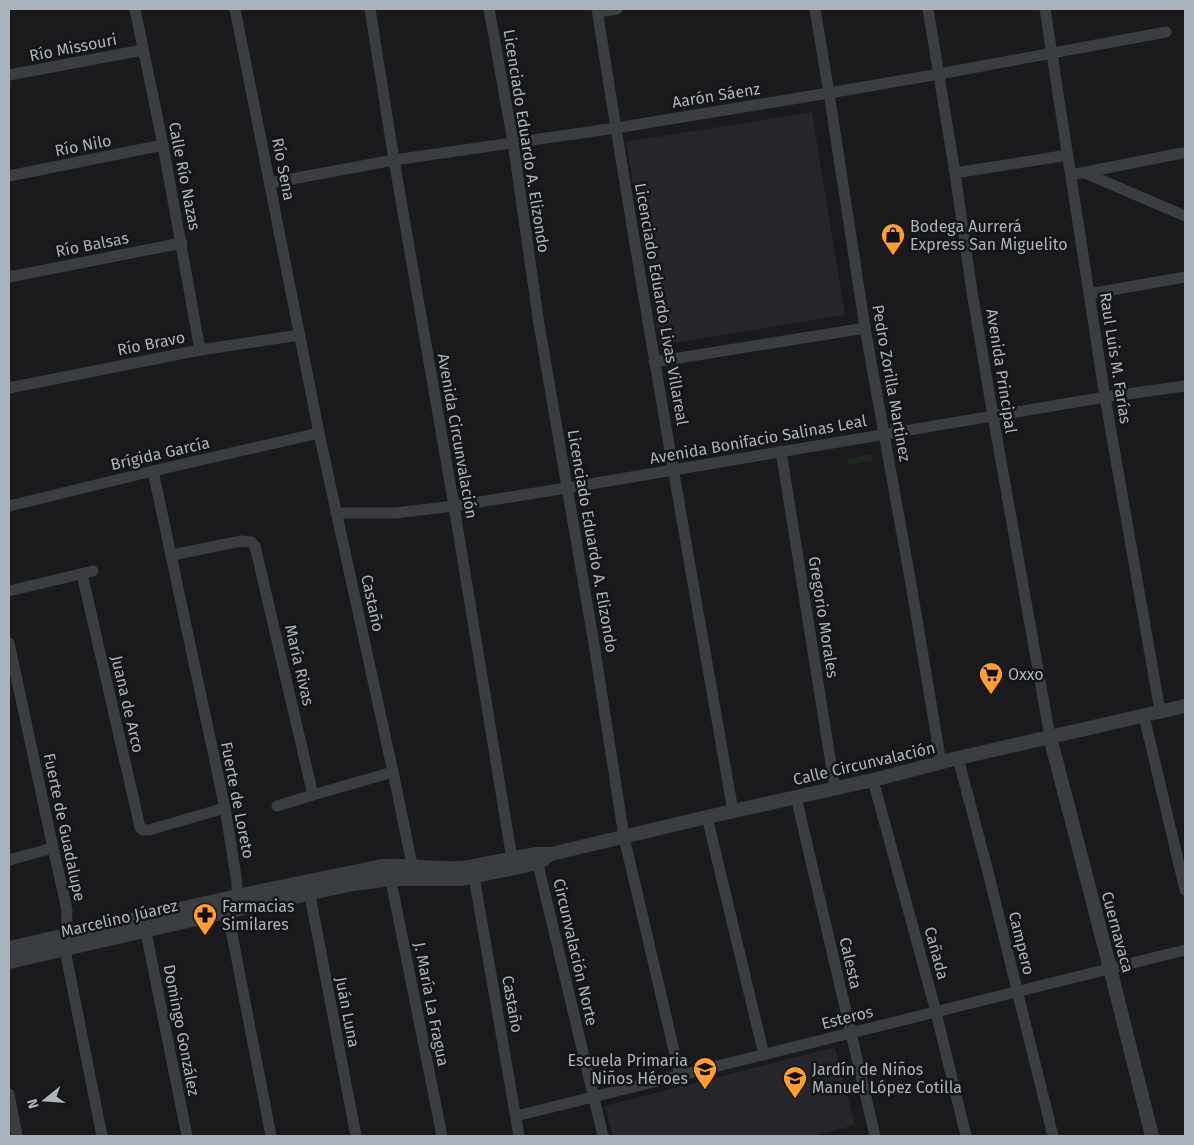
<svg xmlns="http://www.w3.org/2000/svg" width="1194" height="1145" font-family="'Fira Sans',sans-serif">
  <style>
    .built { fill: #26262a }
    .garden { fill: #1f281f }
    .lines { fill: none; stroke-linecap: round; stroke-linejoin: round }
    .minor { stroke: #3a3d42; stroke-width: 11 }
    .tertiary { stroke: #3a3d42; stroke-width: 14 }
    .labels { text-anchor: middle; stroke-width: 5; stroke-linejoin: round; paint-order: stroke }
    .street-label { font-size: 16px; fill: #abb3bd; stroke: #151518 }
    .poi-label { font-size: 16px; fill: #abb3bd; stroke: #151518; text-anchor: start }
  </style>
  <rect width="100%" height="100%" fill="#1a1a1d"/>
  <g class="built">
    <polygon points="812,112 845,315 660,345 626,142"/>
    <polygon points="835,1047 855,1125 813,1136 613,1136 605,1106"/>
  </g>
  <polygon class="garden" points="870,454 872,456 873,461 848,465 847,459"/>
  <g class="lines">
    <g class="minor">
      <polyline points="135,9 163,145 200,350"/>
      <polyline points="235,9 319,433 393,772 414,874"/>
      <polyline points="370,9 394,160 454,506 513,865"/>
      <polyline points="489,9 513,142 539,324 594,644 624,837 680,1076"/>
      <path d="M597 9C639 277 686 544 733 811"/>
      <polyline points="815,9 829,93 865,328 911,584 941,763"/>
      <polyline points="928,9 955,173 972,292 993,416 1050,737"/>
      <polyline points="1045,9 1105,397 1160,711"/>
      <polyline points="598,12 617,9"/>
      <polyline points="9,75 143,50"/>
      <polyline points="955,173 1068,155"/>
      <polyline points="1085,173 1185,216"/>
      <polyline points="1071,175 1182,153"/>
      <polyline points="9,176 163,145"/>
      <polyline points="270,183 394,160 616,128 829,93 939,74 1166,32"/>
      <polyline points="9,277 182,243"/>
      <polyline points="1089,294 1185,277"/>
      <polyline points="654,362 865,328"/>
      <polyline points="9,388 200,350 300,335"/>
      <polyline points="781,451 835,789"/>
      <path d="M153 471 225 808 237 883C237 889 238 894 236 900 233 909 230 913 230 924L271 1136"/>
      <polyline points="9,506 153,471 319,433"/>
      <polyline points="336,513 395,513 454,506 567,488 1105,397 1185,386"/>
      <polyline points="172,555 241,541 251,542 255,546 313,795"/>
      <polyline points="82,574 140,827 143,830 149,830 225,808"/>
      <polyline points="9,591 93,571"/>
      <polyline points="9,643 53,848 64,896 67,910 66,955 102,1136"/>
      <polyline points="1144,716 1185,890"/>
      <polyline points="958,758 987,868 1053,1136"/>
      <polyline points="873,780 936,1012 966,1136"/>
      <polyline points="796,797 875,1136"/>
      <polyline points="277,806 313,795 393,772"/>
      <polyline points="707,817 764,1055"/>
      <polyline points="536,856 603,1136"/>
      <polyline points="9,860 53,848"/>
      <polyline points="389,871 442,1136"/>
      <polyline points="474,877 519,1136"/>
      <polyline points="308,885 356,1136"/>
      <polyline points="144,922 187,1136"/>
      <polyline points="9,1094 17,1136"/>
      <polyline points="516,1116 1185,950"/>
    </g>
    <g class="tertiary">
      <polyline points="1050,737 1110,968 1152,1136"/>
      <path d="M9 948 237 896 382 866C409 864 436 870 463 868L535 854H551L707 817 873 780 958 758 1185 706"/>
      <polyline points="9,962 231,911 353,884 391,879 462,879 538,863 551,854"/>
    </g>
  </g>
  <defs>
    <g id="shop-pin" transform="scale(1.25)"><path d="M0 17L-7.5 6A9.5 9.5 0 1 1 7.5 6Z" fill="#ff9d2f" stroke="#151518"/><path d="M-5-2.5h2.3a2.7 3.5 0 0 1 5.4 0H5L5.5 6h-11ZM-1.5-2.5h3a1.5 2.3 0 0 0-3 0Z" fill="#111"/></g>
    <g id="supermarket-pin" transform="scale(1.25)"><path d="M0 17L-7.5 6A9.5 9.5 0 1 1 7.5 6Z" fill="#ff9d2f" stroke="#151518"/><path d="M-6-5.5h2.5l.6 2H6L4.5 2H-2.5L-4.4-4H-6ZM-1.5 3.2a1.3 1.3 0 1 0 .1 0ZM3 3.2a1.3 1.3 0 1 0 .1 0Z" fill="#111"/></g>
    <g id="pharmacy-pin" transform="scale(1.25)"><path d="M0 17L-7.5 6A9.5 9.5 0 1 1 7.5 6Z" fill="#ff9d2f" stroke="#151518"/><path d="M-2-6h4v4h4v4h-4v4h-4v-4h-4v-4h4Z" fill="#111"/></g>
    <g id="school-pin" transform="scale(1.25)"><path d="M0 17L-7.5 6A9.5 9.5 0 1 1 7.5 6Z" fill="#ff9d2f" stroke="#151518"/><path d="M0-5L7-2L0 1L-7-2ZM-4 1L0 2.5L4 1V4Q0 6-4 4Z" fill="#111"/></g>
  </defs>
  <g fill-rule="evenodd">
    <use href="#shop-pin" x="893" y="235"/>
    <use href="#supermarket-pin" x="991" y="674"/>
    <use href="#pharmacy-pin" x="205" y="915"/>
    <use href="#school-pin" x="705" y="1069"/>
    <use href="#school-pin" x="795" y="1078"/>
  </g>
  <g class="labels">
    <g class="street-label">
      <text transform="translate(73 47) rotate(-11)" y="6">Río Missouri</text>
      <text transform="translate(716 95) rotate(-9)" y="6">Aarón Sáenz</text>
      <text transform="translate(527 141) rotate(81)" y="6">Licenciado Eduardo A. Elizondo</text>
      <text transform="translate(83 145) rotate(-11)" y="6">Río Nilo</text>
      <text transform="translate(284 169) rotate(79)" y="6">Río Sena</text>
      <text transform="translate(185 176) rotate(79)" y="6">Calle Río Nazas</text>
      <text transform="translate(92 244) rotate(-11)" y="6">Río Balsas</text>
      <text transform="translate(662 304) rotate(80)" y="6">Licenciado Eduardo Livas Villareal</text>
      <text transform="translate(151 343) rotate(-11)" y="6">Río Bravo</text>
      <text transform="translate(1116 358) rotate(81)" y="6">Raul Luis M. Farías</text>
      <text transform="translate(1002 371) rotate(81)" y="6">Avenida Principal</text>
      <text transform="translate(892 383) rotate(80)" y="6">Pedro Zorilla Martinez</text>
      <text transform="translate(458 436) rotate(80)" y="6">Avenida Circunvalación</text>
      <text transform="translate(758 439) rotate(-10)" y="6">Avenida Bonifacio Salinas Leal</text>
      <text transform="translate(160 453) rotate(-13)" y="6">Brígida García</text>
      <text transform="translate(593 541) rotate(80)" y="6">Licenciado Eduardo A. Elizondo</text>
      <text transform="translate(373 603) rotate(78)" y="6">Castaño</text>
      <text transform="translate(824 617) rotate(81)" y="6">Gregorio Morales</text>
      <text transform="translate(300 665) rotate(77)" y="6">María Rivas</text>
      <text transform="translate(128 704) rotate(77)" y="6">Juana de Arco</text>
      <text transform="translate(864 763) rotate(-13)" y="6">Calle Circunvalación</text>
      <text transform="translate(238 800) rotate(79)" y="6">Fuerte de Loreto</text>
      <text transform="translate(65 827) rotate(78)" y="6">Fuerte de Guadalupe</text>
      <text transform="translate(119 918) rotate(-13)" y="6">Marcelino Júarez</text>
      <text transform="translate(1118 932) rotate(75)" y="6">Cuernavaca</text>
      <text transform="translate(1022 943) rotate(76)" y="6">Campero</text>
      <text transform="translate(576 952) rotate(77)" y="6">Circunvalación Norte</text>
      <text transform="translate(937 953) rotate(75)" y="6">Cañada</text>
      <text transform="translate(851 963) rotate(77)" y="6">Calesta</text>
      <text transform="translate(432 1004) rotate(79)" y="6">J. María La Fragua</text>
      <text transform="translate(513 1004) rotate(80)" y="6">Castaño</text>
      <text transform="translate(348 1012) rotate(79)" y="6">Juán Luna</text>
      <text transform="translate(847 1017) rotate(-14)" y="6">Esteros</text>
      <text transform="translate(182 1030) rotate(79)" y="6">Domingo González</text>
    </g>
    <g class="poi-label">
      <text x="910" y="232">Bodega Aurrerá<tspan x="910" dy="18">Express San Miguelito</tspan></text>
      <text x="1008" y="680">Oxxo</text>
      <text x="222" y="912">Farmacias<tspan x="222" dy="18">Similares</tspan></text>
      <text x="688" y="1066" text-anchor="end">Escuela Primaria<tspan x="688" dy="18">Niños Héroes</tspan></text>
      <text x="812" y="1075">Jardín de Niños<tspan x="812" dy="18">Manuel López Cotilla</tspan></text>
    </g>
  </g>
  <rect width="1194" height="1145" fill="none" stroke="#abb3bd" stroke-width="20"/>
  <g transform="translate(45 1100) rotate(253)" stroke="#151518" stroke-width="4" paint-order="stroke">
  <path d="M0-4L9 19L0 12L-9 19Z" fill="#abb3bd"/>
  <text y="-8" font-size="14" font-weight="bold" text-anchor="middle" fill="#abb3bd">N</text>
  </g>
</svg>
